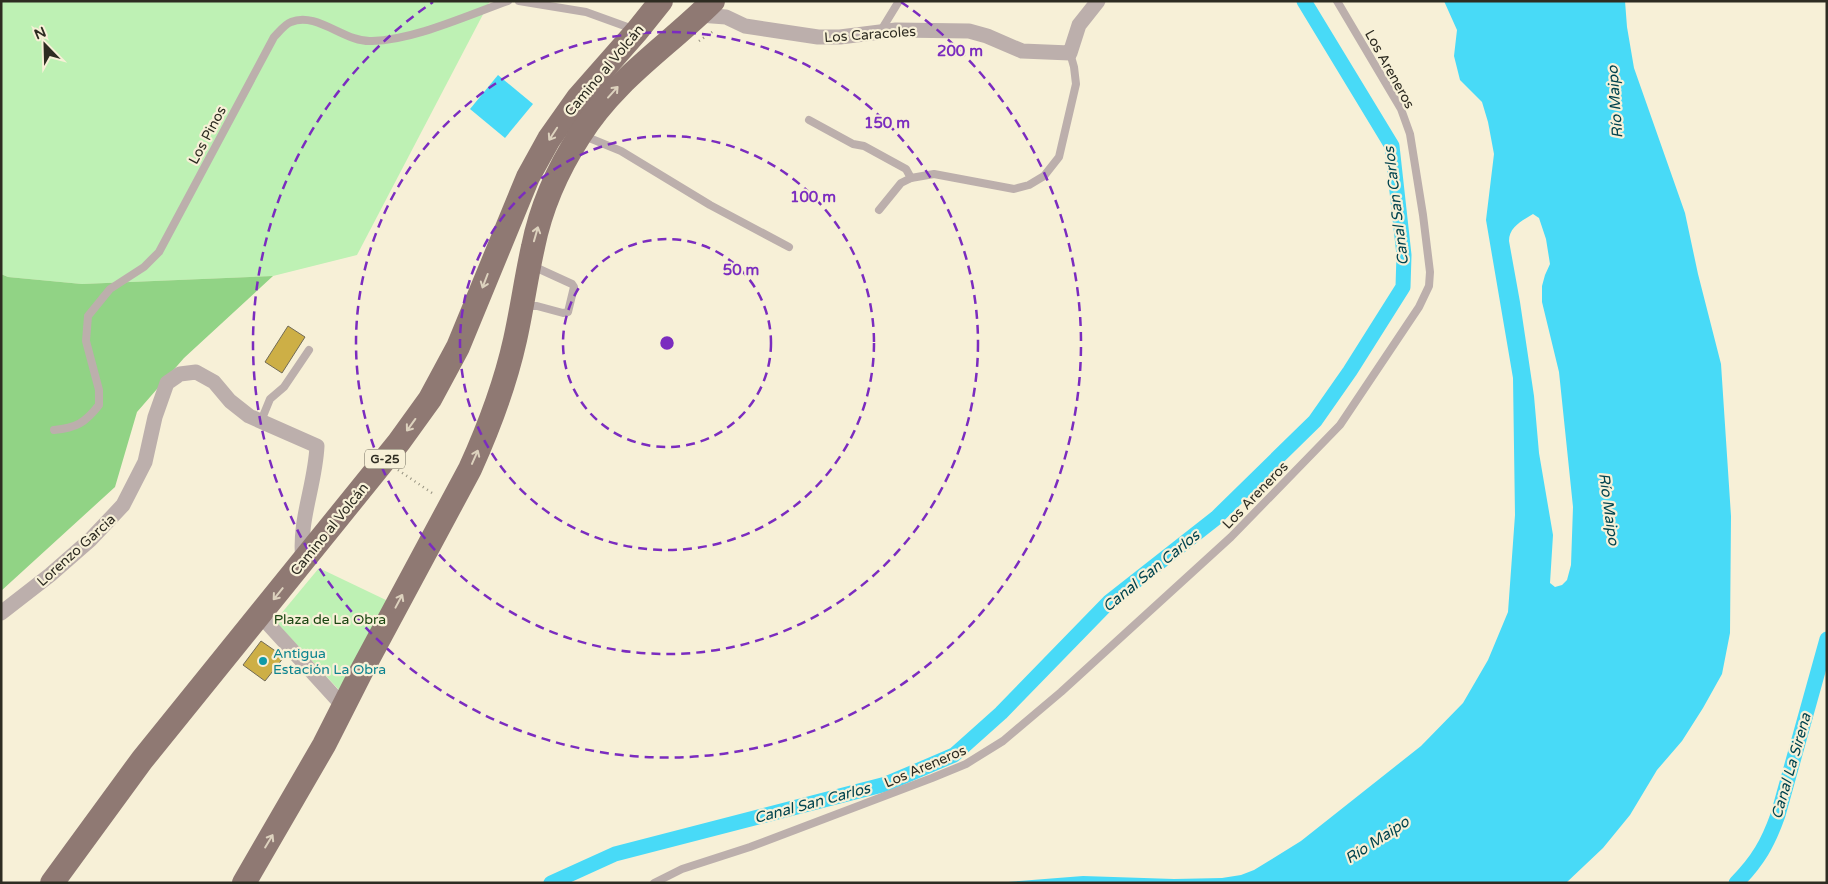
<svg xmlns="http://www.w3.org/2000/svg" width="1828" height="884" font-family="'Varela Round',sans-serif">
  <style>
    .green { fill: #bef1b4 }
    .forest { fill: #91d385 }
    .water { fill: #48daf7; fill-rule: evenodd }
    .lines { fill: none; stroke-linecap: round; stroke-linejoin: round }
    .canal { stroke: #48daf7; stroke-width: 15 }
    .building { fill: #cdaf46; stroke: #726b56 }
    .path { stroke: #969280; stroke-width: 2.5; stroke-dasharray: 1 4; stroke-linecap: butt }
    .lane { stroke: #bcafac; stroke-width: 8 }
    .street { stroke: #bcafac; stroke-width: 15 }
    .primary { stroke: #8f7973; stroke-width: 24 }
    .oneway { stroke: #ddd2be }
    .ring { fill: none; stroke: #7b2cbf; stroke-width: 2.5; stroke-dasharray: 9 6 }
    .culture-dot { fill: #0f9aa8; stroke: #f7f0d7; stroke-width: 2 }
    .labels { text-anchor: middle; stroke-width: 4.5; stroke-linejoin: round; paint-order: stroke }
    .shield { fill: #f7f0d7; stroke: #6a6758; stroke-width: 1 }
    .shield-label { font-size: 12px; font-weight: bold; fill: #2e2c22 }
    .street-label { font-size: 14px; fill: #2e2c22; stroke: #f7f0d7 }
    .park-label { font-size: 14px; fill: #1a4612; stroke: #f7f0d7 }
    .culture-label { font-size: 14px; fill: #0d838f; stroke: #f7f0d7; text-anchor: start }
    .water-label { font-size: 15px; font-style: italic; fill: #00434e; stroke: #f7f0d7 }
    .centre { fill: #7b2cbf; stroke: #f7f0d7; stroke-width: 2.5 }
    .ring-label { font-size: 15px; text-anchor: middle; font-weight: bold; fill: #7b2cbf; stroke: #f7f0d7; stroke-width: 4.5; stroke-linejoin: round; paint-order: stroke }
  </style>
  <rect width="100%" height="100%" fill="#f7f0d7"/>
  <g class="green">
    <polygon points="1,1 490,1 357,255 273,276 82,284 8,277 1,274"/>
    <polygon points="319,568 388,601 340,691 275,621"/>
  </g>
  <polygon class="forest" points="1,274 8,277 82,284 273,276 184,358 137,412 115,487 1,591"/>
  <g class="water">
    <path d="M1444 1H1625L1627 27 1634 68 1685 213 1698 274 1721 364 1731 516 1730 633 1722 674 1703 708 1682 741 1657 770 1630 815 1603 848 1566 883H995L1083 876 1174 879 1222 878 1241 875 1254 870 1301 841 1421 746 1463 703 1488 660 1508 612 1515 515 1513 378 1486 220 1494 154 1488 122 1482 102 1460 80 1454 56 1457 30ZM1533 214 1539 218 1546 239 1550 264 1545 275 1542 286V302L1559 372 1573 507 1571 565 1567 580 1562 585 1555 587 1550 583 1553 535 1539 453 1534 396 1520 302 1509 241C1509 227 1522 221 1533 214Z"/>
    <polygon points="498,75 533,104 505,138 470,109"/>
  </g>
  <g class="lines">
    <g class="canal">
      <polyline points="551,883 615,854 886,784 954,755 1001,713 1109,602 1216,518 1315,421 1350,371 1403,287 1404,255 1392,146 1304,1"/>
      <path d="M1736 883C1758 861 1768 843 1778 815L1827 639"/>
    </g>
  </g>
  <g class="building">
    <polygon points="288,326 305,337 282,373 265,362"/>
    <polygon points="261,641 284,657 265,681 243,665"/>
  </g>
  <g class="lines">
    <g class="path">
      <polyline points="699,41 715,30"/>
      <polyline points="398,470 435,495"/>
    </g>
    <g class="lane">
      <polyline points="519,1 586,12 633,29"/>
      <polyline points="880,32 899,1"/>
      <polyline points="809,120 853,144 864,146 906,169 911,178"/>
      <polyline points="582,135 621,151 710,205 789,247"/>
      <polyline points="879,210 901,183 911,178 934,174 1014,189 1029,185 1044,176 1059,157 1076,84 1074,67 1070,53"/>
      <polyline points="524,306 537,306 563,313 568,312 574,287 572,284 537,268 533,264"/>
      <polyline points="261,421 270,399 284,387 309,350"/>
      <path d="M54 430C76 428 85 423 99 405V390L86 341 88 316 110 289 144 267 159 252 274 37C279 32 285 24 291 22 317 11 345 43 372 41 414 40 468 15 508 1"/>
      <polyline points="654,883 682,869 750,847 932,778 966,764 1003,741 1061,692 1231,537 1340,425 1419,307 1429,286 1430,272 1423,215 1410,134 1401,109 1337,1"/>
    </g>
    <g class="street">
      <polyline points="699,15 726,17 745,26 818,37 840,37 896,30 969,31 987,36 1022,51 1070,53 1079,25 1098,1"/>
      <path d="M1 613 50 575 90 540 123 505 145 462 155 417 167 383 180 374 196 372 214 382 230 401 249 416 317 446C315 487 298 520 303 562"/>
      <polyline points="260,615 343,706"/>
    </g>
    <g class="primary">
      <polyline points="52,883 142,760 399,442 430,399 458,347 528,177 549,139 578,98 637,31 661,1"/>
      <path d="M244 883 324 745 361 672 470 469C489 427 505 385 515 340 522 309 526 278 533 247 541 207 558 169 580 135 615 79 667 47 713 1"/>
    </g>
  </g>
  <defs><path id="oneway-shaft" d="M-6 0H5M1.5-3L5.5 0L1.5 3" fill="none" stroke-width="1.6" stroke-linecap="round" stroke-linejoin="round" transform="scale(1.25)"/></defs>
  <g class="oneway">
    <use href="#oneway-shaft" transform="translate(613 92) rotate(-48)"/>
    <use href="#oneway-shaft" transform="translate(553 134) rotate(123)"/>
    <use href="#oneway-shaft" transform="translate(536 234) rotate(-74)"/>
    <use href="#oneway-shaft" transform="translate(485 281) rotate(111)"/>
    <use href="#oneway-shaft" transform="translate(411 425) rotate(126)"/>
    <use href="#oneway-shaft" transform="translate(475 457) rotate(-66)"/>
    <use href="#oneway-shaft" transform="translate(278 594) rotate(129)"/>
    <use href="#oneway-shaft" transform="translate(399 601) rotate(-62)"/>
    <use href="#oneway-shaft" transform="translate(269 841) rotate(-59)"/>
  </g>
  <g class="ring">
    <circle cx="667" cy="343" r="104"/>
    <circle cx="667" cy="343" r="207"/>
    <circle cx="667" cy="343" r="311"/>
    <path d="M901 2A414 414 0 1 1 433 2"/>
  </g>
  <circle class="culture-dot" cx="263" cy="661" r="5"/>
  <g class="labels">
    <rect class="shield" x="365" y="449.5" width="40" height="19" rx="4"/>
    <g class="shield-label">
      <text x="385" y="463">G-25</text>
    </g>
    <g class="street-label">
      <text transform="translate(870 34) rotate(-4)" y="5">Los Caracoles</text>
      <text transform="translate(1390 69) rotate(61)" y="5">Los Areneros</text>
      <text transform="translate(604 70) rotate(-50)" y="5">Camino al Volcán</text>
      <text transform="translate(207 135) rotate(-62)" y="5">Los Pinos</text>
      <text transform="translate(1255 495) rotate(-46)" y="5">Los Areneros</text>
      <text transform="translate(329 529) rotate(-51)" y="5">Camino al Volcán</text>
      <text transform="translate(76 550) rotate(-42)" y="5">Lorenzo Garcia</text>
      <text transform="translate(925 766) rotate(-23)" y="5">Los Areneros</text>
    </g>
    <g class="park-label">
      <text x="330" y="624">Plaza de La Obra</text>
    </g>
    <g class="culture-label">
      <text x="273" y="658">Antigua<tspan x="273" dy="16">Estación La Obra</tspan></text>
    </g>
    <g class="water-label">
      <text transform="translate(1615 102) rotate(-94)" y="5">Río Maipo</text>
      <text transform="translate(1396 206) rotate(-97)" y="5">Canal San Carlos</text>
      <text transform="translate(1609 509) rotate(82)" y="5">Río Maipo</text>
      <text transform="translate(1151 571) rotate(-39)" y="5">Canal San Carlos</text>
      <text transform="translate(1791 766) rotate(-74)" y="5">Canal La Sirena</text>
      <text transform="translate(812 803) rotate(-15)" y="5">Canal San Carlos</text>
      <text transform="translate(1377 840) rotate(-33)" y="5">Río Maipo</text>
    </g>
  </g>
  <circle cx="667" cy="343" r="8" class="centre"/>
  <g class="ring-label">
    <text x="960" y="56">200 m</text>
    <text x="887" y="128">150 m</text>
    <text x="813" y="202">100 m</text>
    <text x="741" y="275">50 m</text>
  </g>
  <rect width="1828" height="884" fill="none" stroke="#2e2c22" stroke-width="5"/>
  <g transform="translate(45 45) rotate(337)" stroke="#f7f0d7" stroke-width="4" paint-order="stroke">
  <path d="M0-4L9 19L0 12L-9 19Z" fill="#2e2c22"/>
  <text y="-8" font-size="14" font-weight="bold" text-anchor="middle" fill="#2e2c22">N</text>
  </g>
</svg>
